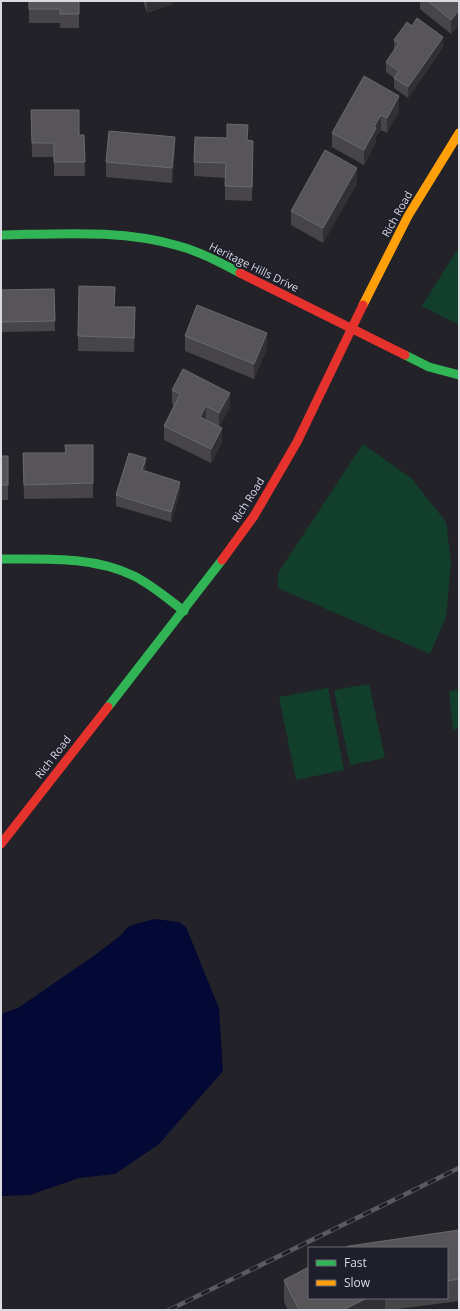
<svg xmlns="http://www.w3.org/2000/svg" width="460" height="1311" font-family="'Open Sans',sans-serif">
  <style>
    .green { fill: #123f2c }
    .water { fill: #030835 }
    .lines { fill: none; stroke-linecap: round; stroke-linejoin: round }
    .fast { stroke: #30b455; stroke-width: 9 }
    .slow { stroke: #ff9f0a; stroke-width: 9 }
    .jam { stroke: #e5322d; stroke-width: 9 }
    .rail-casing { stroke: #595a64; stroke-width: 4.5 }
    .rail { stroke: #1f1f2b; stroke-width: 3; stroke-dasharray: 9; stroke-linecap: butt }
    .wall { fill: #474548 }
    .shaded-wall { fill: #323034 }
    .building { fill: #575558; stroke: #6b6a6e }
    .labels { text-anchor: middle; stroke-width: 4; stroke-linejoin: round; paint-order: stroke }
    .street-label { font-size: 11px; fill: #dadae3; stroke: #1f1f2b }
  </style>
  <rect width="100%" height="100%" fill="#222228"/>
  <g class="green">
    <polygon points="459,247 459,325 422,306"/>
    <polygon points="363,444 411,478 446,522 451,562 446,617 430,654 278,588 278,573"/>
    <polygon points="369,684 385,758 350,765 334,690"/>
    <polygon points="328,688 344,770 296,780 279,697"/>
    <polygon points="459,689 459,729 453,729 449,691"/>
  </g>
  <polygon class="water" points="155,919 179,922 186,927 219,1008 223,1071 159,1144 115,1174 79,1178 30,1195 1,1196 1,1014 18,1008 95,955 120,936 128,927 135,924"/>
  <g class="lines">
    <g class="fast">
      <path d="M1 235C60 234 122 229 179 246 201 252 221 263 240 273"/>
      <polyline points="405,355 429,367 459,375"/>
      <path d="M1 559C45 559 94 556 134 576 152 585 168 599 184 611"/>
      <polyline points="108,707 222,560"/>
    </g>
    <polyline class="slow" points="363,305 408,216 459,133"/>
    <g class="jam">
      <polyline points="240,273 405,355"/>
      <polyline points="222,560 254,516 297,442 363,305"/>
      <polyline points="1,844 108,707"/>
    </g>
    <g class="rail-casing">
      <polyline id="rail" points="169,1310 459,1168"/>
    </g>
    <use href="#rail" class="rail"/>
  </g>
  <g class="wall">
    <polygon points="1,1 2,12 2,27 1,27"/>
    <polygon points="29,1 79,1 79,28 60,28 60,23 29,23"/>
    <polygon points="143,1 173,1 173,4 147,13"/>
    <polygon points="420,1 459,1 459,25 451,34 420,9"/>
    <polygon points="394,40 443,47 408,98 394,88 394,78 386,72 386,62 394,50"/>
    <polygon points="399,96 399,111 387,133 381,130 376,137 376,142 364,165 332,147 332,133"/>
    <polygon points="31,110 79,135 84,135 85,176 54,176 54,157 32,157"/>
    <polygon points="248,140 253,155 252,201 225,200 225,178 194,176 194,162"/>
    <polygon points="175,151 172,183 106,177 106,162"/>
    <polygon points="357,183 323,243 291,225 291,211"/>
    <polygon points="54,289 55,331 1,332 1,290"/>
    <polygon points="115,307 135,322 134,352 78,351 78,336"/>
    <polygon points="185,336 267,348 254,379 185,351"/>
    <polygon points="172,390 230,407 219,427 222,443 211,463 164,440 164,426 174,406 172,404"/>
    <polygon points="23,453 65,453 93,483 93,498 24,499"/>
    <rect x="1" y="456" width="7" height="44"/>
    <polygon points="146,469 145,471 180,493 171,522 116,506 116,495"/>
    <polygon points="459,1230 459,1301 390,1310 288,1310 284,1302 284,1280 309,1298 447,1298 447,1248"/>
  </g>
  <g class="shaded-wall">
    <polygon points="151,1 173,1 173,4 147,13 147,2"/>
    <polygon points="459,10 459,25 451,34 451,20"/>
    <polygon points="443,37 443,47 408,98 408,87"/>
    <polygon points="399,96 399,111 387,133 387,118"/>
    <polygon points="381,115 381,130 376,137 376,142 364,165 364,150 374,127"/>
    <polygon points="175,137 175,151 172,183 172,168"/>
    <polygon points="253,141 253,155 252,201 252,187"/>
    <polygon points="357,168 357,183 323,243 323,228"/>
    <polygon points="135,307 135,322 134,352 134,338"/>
    <polygon points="267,333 267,348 254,379 254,364"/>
    <polygon points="230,393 230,407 219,427 219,413"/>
    <polygon points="206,406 206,420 200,417"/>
    <polygon points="222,428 222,443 211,463 211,449"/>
    <polygon points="146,458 146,469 142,481 142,470"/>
    <polygon points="180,482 180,493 171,522 171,512"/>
    <polygon points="367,1298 385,1298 385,1310 343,1310"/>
  </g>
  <g class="building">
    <polygon points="29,1 79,1 79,14 60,14 60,9 29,9"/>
    <polygon points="428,1 459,1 459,10 451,20"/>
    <polygon points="417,18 443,37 408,87 394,78 399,71 386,62 399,43 394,40 407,22 412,26"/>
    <polygon points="364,76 399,96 387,118 381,115 374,127 376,128 364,150 332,133"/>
    <polygon points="31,110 79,110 79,135 84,135 85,162 54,162 54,143 32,143"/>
    <polygon points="227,124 248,125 247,140 253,141 252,187 225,186 226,163 194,162 195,137 227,138"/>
    <polygon points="109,131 175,137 172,168 106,162"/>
    <polygon points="325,150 357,168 323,228 291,211"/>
    <polygon points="79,286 115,287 114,307 135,307 134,338 78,336"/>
    <polygon points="54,289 55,321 1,322 1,290"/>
    <polygon points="197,305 267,333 254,364 185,336"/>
    <polygon points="183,369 230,393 219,413 206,406 200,417 222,428 211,449 164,426 180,394 172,390"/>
    <polygon points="65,445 93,445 93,483 24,485 23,453 66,453"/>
    <polygon points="129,453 146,458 142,470 180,482 171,512 116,495"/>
    <rect x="1" y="456" width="7" height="29"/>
    <polygon points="459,1230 459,1279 447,1281 447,1248 344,1248 349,1246"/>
    <polygon points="309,1267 309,1298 367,1298 343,1310 299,1310 284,1280"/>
  </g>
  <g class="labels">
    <g class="street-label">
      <text transform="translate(397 214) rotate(-61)" y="4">Rich Road</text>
      <text transform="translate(254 267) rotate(26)" y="4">Heritage Hills Drive</text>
      <text transform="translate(248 500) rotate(-58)" y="4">Rich Road</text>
      <text transform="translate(53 757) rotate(-52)" y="4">Rich Road</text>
    </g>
  </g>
  <rect width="460" height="1311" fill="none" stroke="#dadae3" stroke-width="4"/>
  <rect x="308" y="1247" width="140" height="52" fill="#1f1f2b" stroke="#6a6a75"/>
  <rect x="316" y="1260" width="20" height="6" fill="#30b455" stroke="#6a6a75"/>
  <text x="344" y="1267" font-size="12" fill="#dadae3">Fast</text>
  <rect x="316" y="1280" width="20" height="6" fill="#ff9f0a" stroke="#6a6a75"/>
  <text x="344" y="1287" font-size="12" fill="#dadae3">Slow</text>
</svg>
